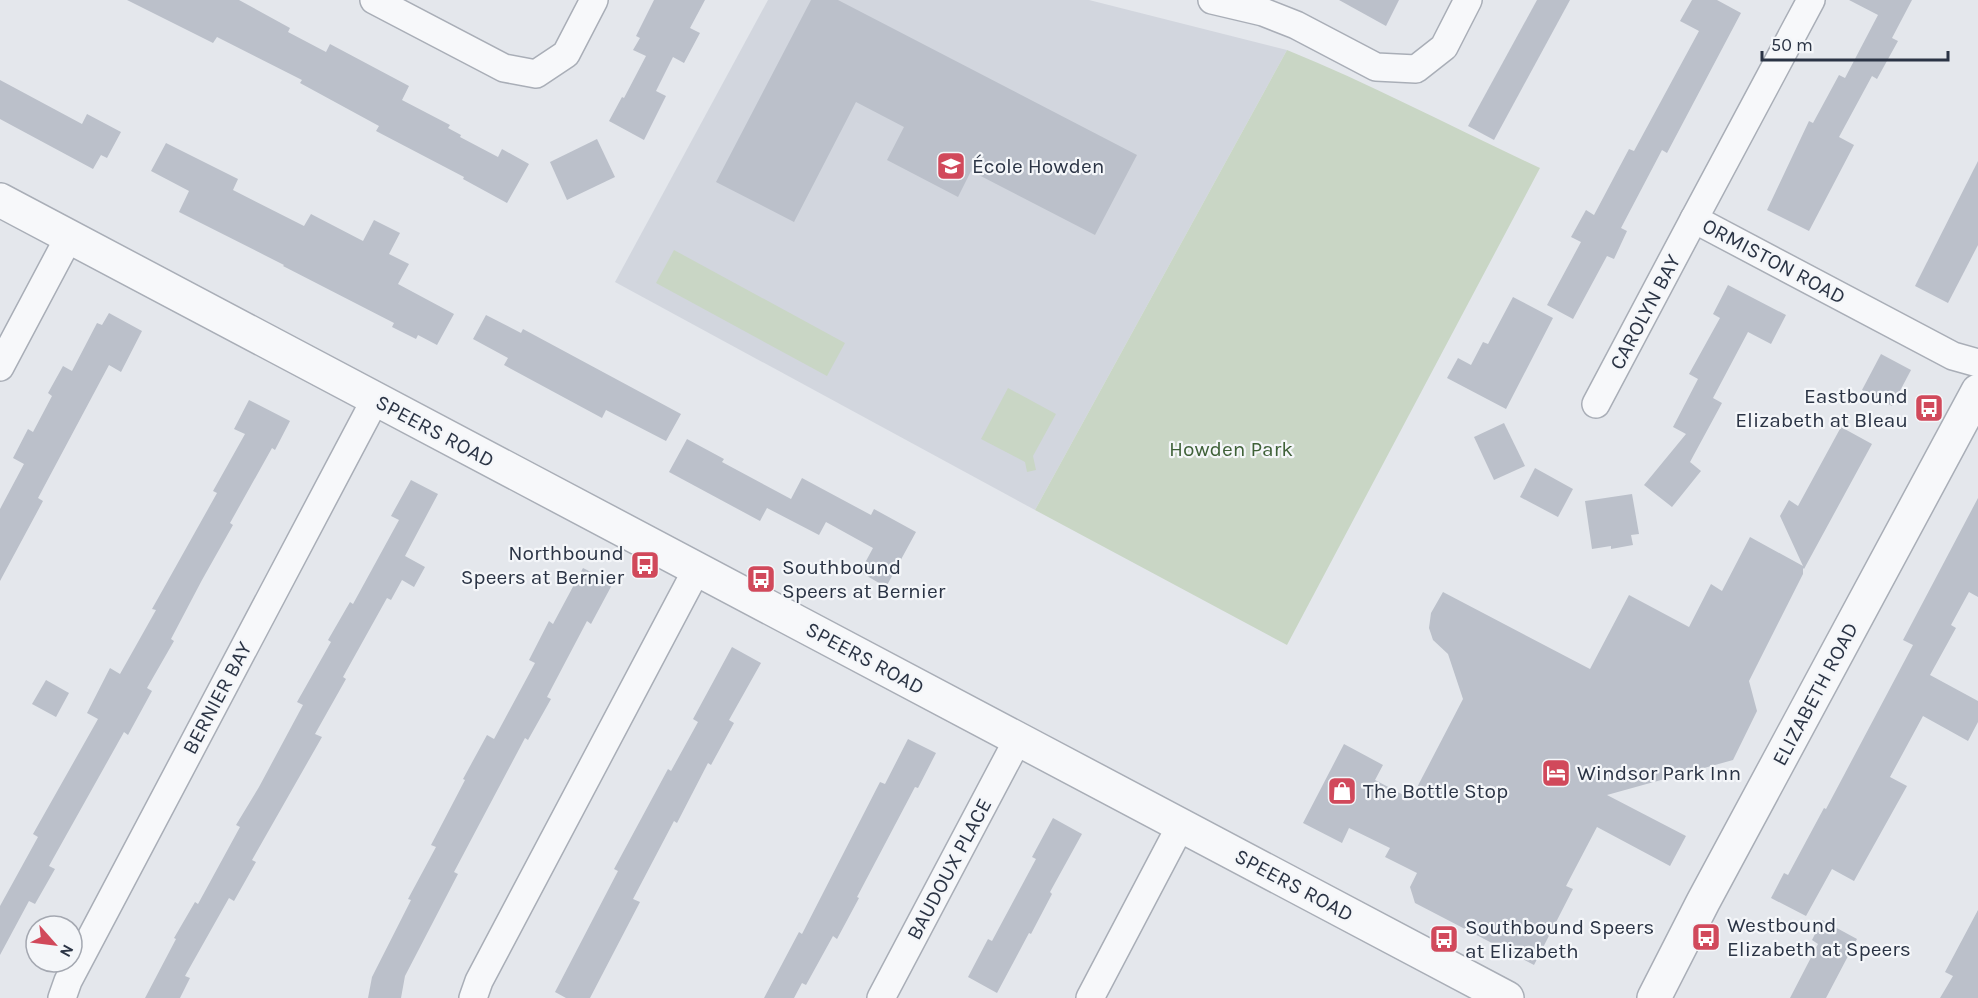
<svg xmlns="http://www.w3.org/2000/svg" width="1978" height="998" font-family="Karla,sans-serif">
  <style>
    .built { fill: #d2d6de }
    .green { fill: #c9d6c5 }
    .building { fill: #bbc0ca }
    .lines { fill: none; stroke-linecap: round; stroke-linejoin: round }
    .minor-casing { stroke: #a9aeb7; stroke-width: 30 }
    .tertiary-casing { stroke: #a9aeb7; stroke-width: 36 }
    .minor { stroke: #f7f8fa; stroke-width: 27 }
    .tertiary { stroke: #f7f8fa; stroke-width: 33 }
    .labels { text-anchor: middle; stroke-width: 4.5; stroke-linejoin: round; paint-order: stroke }
    .poi-label { font-size: 21px; fill: #2b3445; stroke: #f4f6f9; text-anchor: start }
    .street-label { font-size: 21px; fill: #2b3445; stroke: #f4f6f9 }
    .park-label { font-size: 21px; fill: #3f6138; stroke: #f4f6f9 }
  </style>
  <rect width="100%" height="100%" fill="#e4e7ec"/>
  <polygon class="built" points="768,0 1089,0 1287,50 1035,510 615,282"/>
  <g class="green">
    <path d="M1287 50C1373 85 1456 129 1540 168L1287 645 1035 510Z"/>
    <polygon points="674,250 845,343 827,376 656,283"/>
    <polygon points="1008,388 1056,414 1033,456 1036,470 1027,472 1025,462 981,439"/>
  </g>
  <g class="building">
    <polygon points="127,0 239,0 290,28 288,32 326,52 330,44 409,86 402,100 450,125 448,128 461,135 460,137 498,157 502,149 529,164 507,203 463,179 464,177 376,131 379,126 300,83 302,80 217,37 213,43"/>
    <polygon points="654,0 705,0 690,28 700,33 684,63 673,57 656,91 666,96 644,140 609,121 622,97 624,98 646,56 633,50 640,38 636,36"/>
    <polygon points="811,0 838,0 1137,155 1095,235 971,171 958,197 887,160 904,127 856,102 794,222 716,182"/>
    <polygon points="1339,0 1399,0 1386,26"/>
    <polygon points="1537,0 1570,0 1494,140 1468,126"/>
    <polygon points="1692,0 1717,0 1741,13 1667,153 1662,150 1621,228 1627,231 1614,259 1607,256 1573,319 1547,305 1581,242 1571,237 1586,210 1594,215 1629,149 1634,151 1699,31 1680,21"/>
    <polygon points="1849,0 1912,0 1892,38 1898,41 1877,79 1872,76 1839,137 1854,145 1809,231 1767,210 1809,121 1813,123 1839,75 1845,78 1878,15"/>
    <polygon points="0,80 82,124 87,114 121,132 107,158 101,155 93,169 0,119"/>
    <polygon points="597,139 615,177 567,200 550,162"/>
    <polygon points="166,143 238,179 233,190 304,226 311,214 363,241 374,220 400,233 389,254 409,264 398,284 454,314 437,345 418,335 416,339 392,327 394,323 283,266 284,265 179,212 189,191 151,171"/>
    <polygon points="1978,161 1978,245 1948,303 1915,286"/>
    <polygon points="1728,285 1786,315 1771,344 1748,332 1713,398 1722,403 1690,462 1701,471 1672,507 1644,485 1686,434 1673,427 1698,379 1689,374 1720,318 1713,314"/>
    <polygon points="1513,297 1553,318 1506,409 1447,378 1458,358 1471,365 1483,342 1488,344"/>
    <polygon points="109,313 142,331 121,372 109,365 38,498 43,501 0,581 0,509 24,464 13,458 28,429 33,432 52,396 48,393 63,366 72,371 97,323 102,325"/>
    <polygon points="486,315 521,333 523,329 681,414 666,441 606,410 602,418 504,365 508,358 473,339"/>
    <polygon points="1881,354 1911,370 1892,406 1862,390"/>
    <polygon points="249,400 290,421 275,450 272,448 230,523 233,525 202,580 171,639 174,641 147,688 152,691 128,735 124,732 49,866 55,869 35,904 29,901 0,955 0,906 38,837 33,834 98,719 87,713 110,668 120,674 156,610 152,609 217,493 213,491 245,434 234,429"/>
    <polygon points="1504,423 1525,466 1494,480 1474,437"/>
    <polygon points="1841,427 1872,444 1804,569 1803,568 1803,574 1749,681 1757,711 1733,760 1607,795 1686,836 1670,866 1597,827 1566,886 1573,889 1534,965 1415,903 1410,887 1417,873 1385,857 1390,848 1349,828 1342,843 1303,823 1344,744 1383,765 1375,780 1411,799 1463,699 1448,654 1433,640 1429,628 1431,613 1443,592 1590,669 1629,595 1689,627 1711,584 1722,591 1750,537 1803,566 1780,516 1789,500 1798,506"/>
    <polygon points="687,439 724,459 722,462 791,499 802,478 871,515 874,509 916,532 886,587 860,572 873,548 826,522 819,535 767,508 760,521 669,472"/>
    <polygon points="1535,468 1573,489 1558,517 1520,497"/>
    <polygon points="411,480 438,494 405,556 425,567 414,587 402,580 391,600 387,598 343,677 346,679 315,734 322,737 252,860 256,862 234,901 229,898 185,976 190,978 180,998 145,998 176,939 174,938 195,902 198,904 240,827 236,825 259,787 303,705 297,702 331,642 328,640 350,602 353,604 399,520 391,516"/>
    <polygon points="1632,494 1639,534 1631,535 1633,545 1611,549 1611,546 1592,549 1585,501"/>
    <polygon points="1978,498 1978,597 1969,592 1951,625 1956,628 1930,675 1978,701 1978,722 1968,741 1923,716 1890,777 1907,786 1854,881 1832,869 1806,916 1771,898 1784,873 1788,875 1824,808 1826,809 1913,645 1903,640"/>
    <polygon points="583,568 613,583 591,624 587,621 547,697 551,699 528,740 525,738 454,872 458,874 405,976 401,998 368,998 372,977 411,900 408,899 436,847 431,845 465,780 463,779 487,735 494,739 535,663 529,660 549,621 553,624"/>
    <polygon points="732,647 761,663 729,720 734,723 711,765 708,763 677,823 674,821 633,899 640,902 590,998 566,998 555,992 618,871 614,869 668,769 671,771 698,722 693,719"/>
    <polygon points="46,680 69,693 56,717 32,704"/>
    <polygon points="908,739 936,753 918,788 915,787 857,897 859,898 837,939 833,936 806,985 802,983 794,998 764,998 799,932 802,934 880,782 885,784"/>
    <polygon points="1053,818 1082,834 1050,892 1052,894 1031,934 1029,933 997,993 968,977 988,939 992,941 1036,859 1032,857"/>
    <polygon points="1978,910 1978,998 1940,998 1953,976 1945,972"/>
    <polygon points="1822,920 1857,939 1826,998 1790,998 1818,944 1812,940"/>
  </g>
  <g class="lines">
    <g class="minor-casing">
      <g id="minor">
        <polyline points="374,0 504,68 536,74 566,54 594,0"/>
        <polyline points="1212,0 1263,12 1296,25 1376,67 1416,69 1444,47 1468,0"/>
        <polyline points="1811,0 1694,219 1953,356 1978,363"/>
        <polyline points="0,367 69,237"/>
        <polyline points="1596,404 1694,219"/>
        <polyline points="62,998 68,981 375,400"/>
        <polyline points="473,998 479,981 697,569"/>
        <polyline points="881,998 1018,739"/>
        <polyline points="1090,998 1181,825"/>
      </g>
    </g>
    <g class="tertiary-casing">
      <g id="tertiary">
        <polyline points="0,200 1507,998"/>
        <polyline points="1654,998 1703,902 1978,391"/>
      </g>
    </g>
    <use href="#minor" class="minor"/>
    <use href="#tertiary" class="tertiary"/>
  </g>
  <defs>
    <g id="school-square" transform="scale(1.5)"><rect x="-9" y="-9" width="18" height="18" rx="4" fill="#d1495b" stroke="#f4f6f9"/><path d="M0-5L7-2L0 1L-7-2ZM-4 1L0 2.5L4 1V4Q0 6-4 4Z" fill="#fff"/></g>
    <g id="bus-square" transform="scale(1.5)"><rect x="-9" y="-9" width="18" height="18" rx="4" fill="#d1495b" stroke="#f4f6f9"/><path d="M-5-6H5V4H4V6H2V4H-2V6H-4V4H-5ZM-3.5-4V0h7V-4ZM-3.5 1.2v1.5H-2V1.2ZM2 1.2v1.5H3.5V1.2Z" fill="#fff"/></g>
    <g id="hotel-square" transform="scale(1.5)"><rect x="-9" y="-9" width="18" height="18" rx="4" fill="#d1495b" stroke="#f4f6f9"/><path d="M-6-4.5h1.5V1H6V5H4.5V3h-9V5H-6ZM-4 0a1.8 1.8 0 1 1 3.6 0ZM.5 0V-2.5h3Q6-2.5 6 0Z" fill="#fff"/></g>
    <g id="shop-square" transform="scale(1.5)"><rect x="-9" y="-9" width="18" height="18" rx="4" fill="#d1495b" stroke="#f4f6f9"/><path d="M-5-2.5h2.3a2.7 3.5 0 0 1 5.4 0H5L5.5 6h-11ZM-1.5-2.5h3a1.5 2.3 0 0 0-3 0Z" fill="#fff"/></g>
  </defs>
  <g fill-rule="evenodd">
    <use href="#school-square" x="951" y="166"/>
    <use href="#bus-square" x="1929" y="408"/>
    <use href="#bus-square" x="645" y="565"/>
    <use href="#bus-square" x="761" y="579"/>
    <use href="#hotel-square" x="1556" y="773"/>
    <use href="#shop-square" x="1342" y="791"/>
    <use href="#bus-square" x="1706" y="937"/>
    <use href="#bus-square" x="1444" y="939"/>
  </g>
  <g class="labels">
    <g class="poi-label">
      <text x="972" y="173">École Howden</text>
      <text x="1908" y="403" text-anchor="end">Eastbound<tspan x="1908" dy="24">Elizabeth at Bleau</tspan></text>
      <text x="624" y="560" text-anchor="end">Northbound<tspan x="624" dy="24">Speers at Bernier</tspan></text>
      <text x="782" y="574">Southbound<tspan x="782" dy="24">Speers at Bernier</tspan></text>
      <text x="1577" y="780">Windsor Park Inn</text>
      <text x="1363" y="798">The Bottle Stop</text>
      <text x="1727" y="932">Westbound<tspan x="1727" dy="24">Elizabeth at Speers</tspan></text>
      <text x="1465" y="934">Southbound Speers<tspan x="1465" dy="24">at Elizabeth</tspan></text>
    </g>
    <g class="street-label">
      <text transform="translate(1774 261) rotate(28)" y="7">ORMISTON ROAD</text>
      <text transform="translate(1645 312) rotate(-62)" y="7">CAROLYN BAY</text>
      <text transform="translate(435 431) rotate(28)" y="7">SPEERS ROAD</text>
      <text transform="translate(865 658) rotate(28)" y="7">SPEERS ROAD</text>
      <text transform="translate(1815 694) rotate(-62)" y="7">ELIZABETH ROAD</text>
      <text transform="translate(217 698) rotate(-62)" y="7">BERNIER BAY</text>
      <text transform="translate(949 869) rotate(-62)" y="7">BAUDOUX PLACE</text>
      <text transform="translate(1294 885) rotate(28)" y="7">SPEERS ROAD</text>
    </g>
    <g class="park-label">
      <text x="1231" y="456">Howden Park</text>
    </g>
  </g>
  <g transform="translate(54 944) rotate(118)"><circle r="28" fill="#f4f6f9" stroke="#a4a8b1" stroke-width="1.5"/>
  <path d="M0-4.5L10 22L0 15L-10 22Z" fill="#d1495b"/>
  <text y="-9" font-size="16" font-weight="bold" text-anchor="middle" fill="#2b3445">N</text>
  </g>
  <path d="M1762 51v9h186v-9" fill="none" stroke="#2b3445" stroke-width="3"/>
  <text x="1771" y="51" font-size="18" fill="#2b3445" stroke="#f4f6f9" stroke-width="4.5" paint-order="stroke">50 m</text>
</svg>
